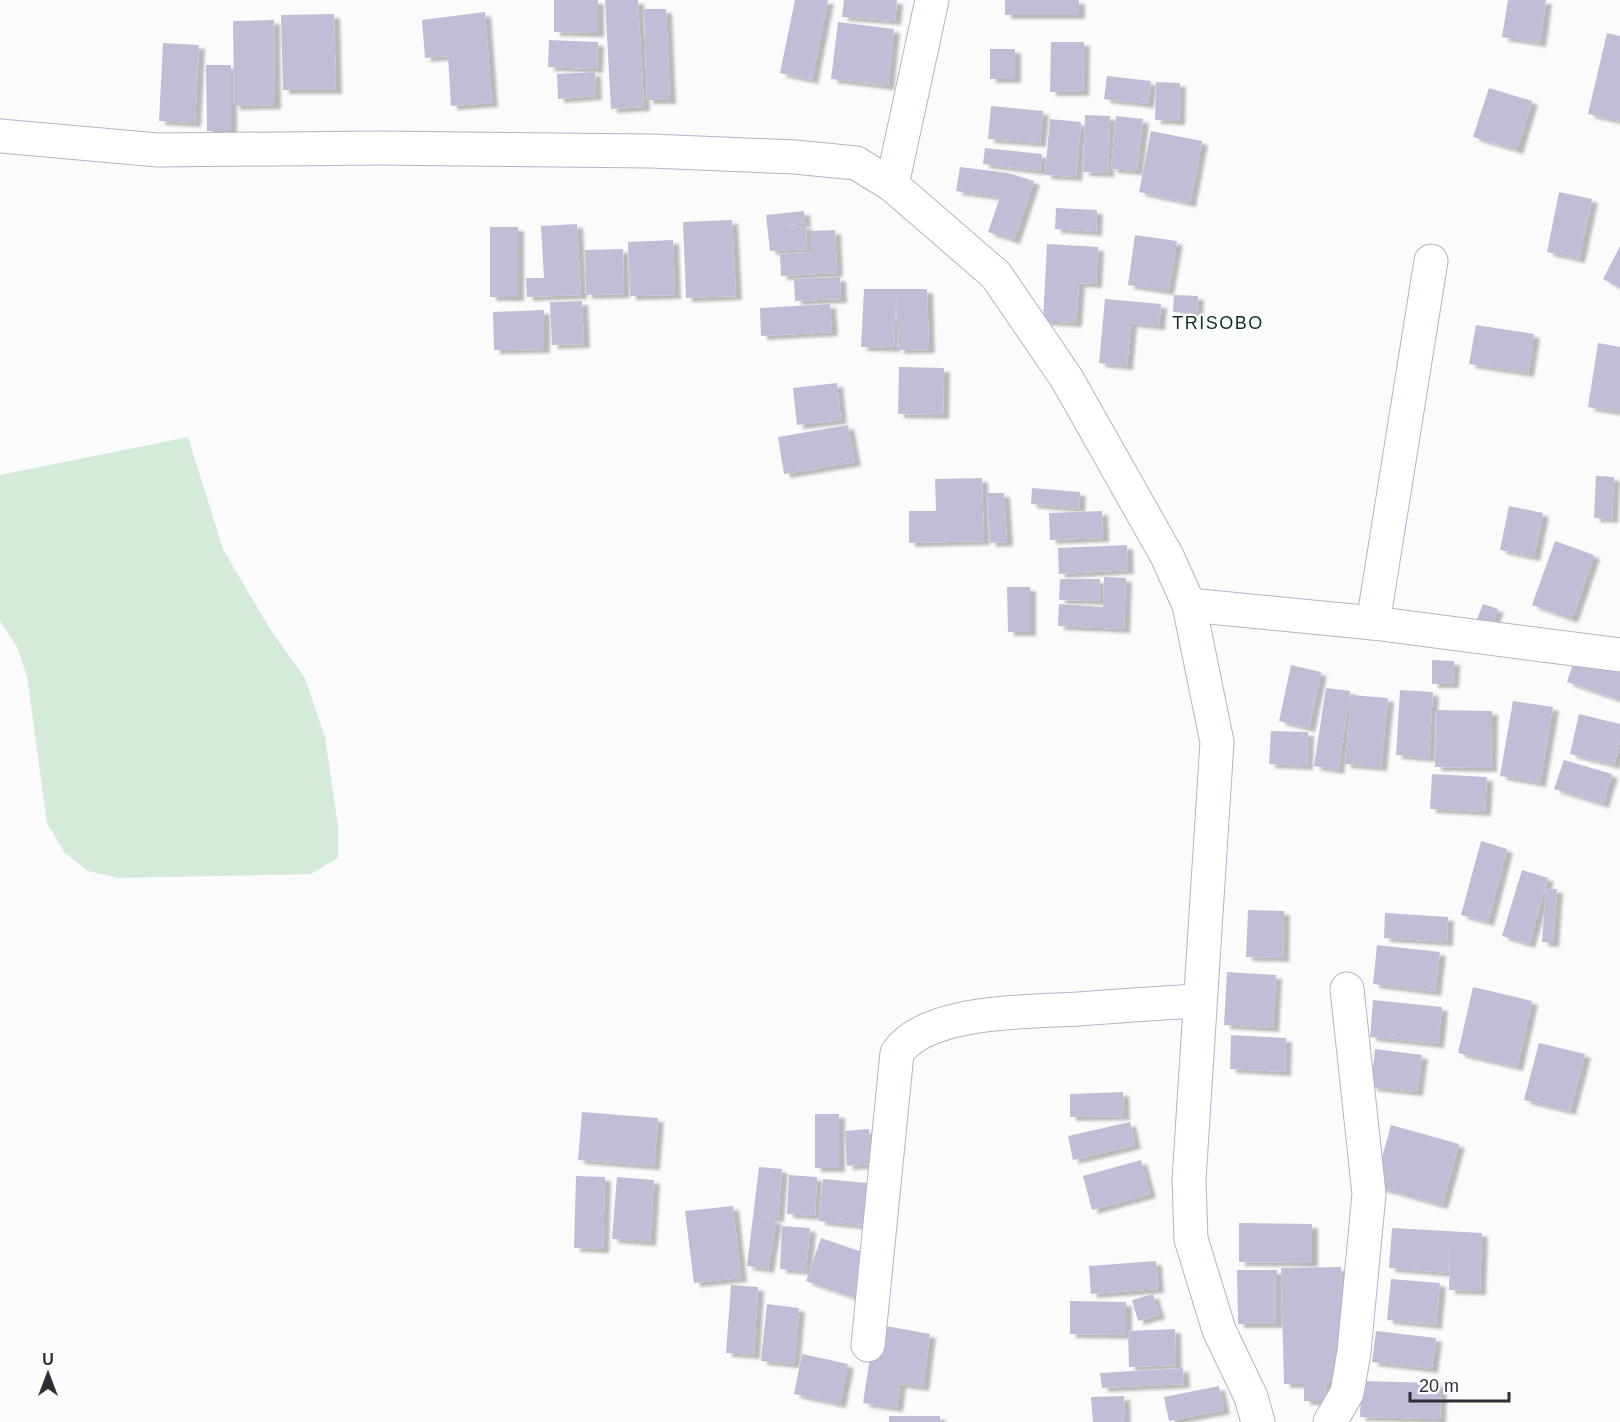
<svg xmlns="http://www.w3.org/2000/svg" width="1620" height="1422" font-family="Helvetica,sans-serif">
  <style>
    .green { fill: #d5ebda }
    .building { fill: #c3bcd6; filter: url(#shadow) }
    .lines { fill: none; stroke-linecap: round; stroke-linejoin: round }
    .street-casing { stroke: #b8b1ca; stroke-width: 35 }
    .street { stroke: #fff; stroke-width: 33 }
    .labels { text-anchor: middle; stroke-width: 5; stroke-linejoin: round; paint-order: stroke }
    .quarter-label { font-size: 18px; letter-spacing: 1.5px; fill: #0c321c; stroke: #fff }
  </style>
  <defs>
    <filter id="shadow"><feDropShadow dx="6" dy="4" stdDeviation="1.5" flood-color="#0004"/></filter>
  </defs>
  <rect width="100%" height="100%" fill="#fbfbfb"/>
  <polygon class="green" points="188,437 223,549 270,629 305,678 325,737 338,826 338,858 311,874 118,878 88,871 64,852 47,823 27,676 17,647 0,621 0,475"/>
  <g class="building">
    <polygon points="554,0 598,0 598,33 554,32"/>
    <polygon points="605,0 638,0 644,107 611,109"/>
    <polygon points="795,0 828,0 812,80 780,73"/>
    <polygon points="844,0 897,0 895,21 842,17"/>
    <rect x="1005" y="0" width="74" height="15"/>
    <polygon points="1508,0 1546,0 1540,43 1502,37"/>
    <polygon points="644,9 666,9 670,100 647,100"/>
    <polygon points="485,12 492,103 451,106 448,56 425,58 422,20"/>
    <polygon points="334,14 336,90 283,90 281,15"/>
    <polygon points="274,20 275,105 234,106 233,21"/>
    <polygon points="838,22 894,29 888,86 831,79"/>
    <polygon points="1607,33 1620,36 1620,121 1588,114"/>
    <polygon points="549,40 598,42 597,69 548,67"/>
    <polygon points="1051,42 1084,42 1083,92 1050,92"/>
    <polygon points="163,43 199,45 195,123 159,121"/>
    <rect x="990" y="49" width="25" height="30"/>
    <polygon points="206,65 231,65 231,131 207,131"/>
    <polygon points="595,72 596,96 558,99 557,74"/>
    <polygon points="1107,76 1151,81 1148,104 1104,99"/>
    <polygon points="1156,82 1180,83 1179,121 1155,120"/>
    <polygon points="1489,88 1532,101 1517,150 1473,137"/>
    <polygon points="991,106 1043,111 1040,143 988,139"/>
    <polygon points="1085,115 1110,116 1108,173 1083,172"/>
    <polygon points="1116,116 1143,119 1137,171 1111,169"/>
    <polygon points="1050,119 1081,122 1076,177 1045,175"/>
    <polygon points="1151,131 1202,141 1190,203 1139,192"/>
    <polygon points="985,148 1042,154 1040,171 983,164"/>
    <polygon points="960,167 1008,173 1034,181 1014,240 988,232 1000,197 956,191"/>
    <polygon points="1559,192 1592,199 1579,259 1547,252"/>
    <polygon points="1056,208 1097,210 1096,232 1055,229"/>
    <polygon points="804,211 805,223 782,226 806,225 807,249 770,251 766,215"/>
    <polygon points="732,220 736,296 686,298 683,222"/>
    <polygon points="577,224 581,295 527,297 526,278 544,278 541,226"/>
    <rect x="490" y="227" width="28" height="70"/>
    <polygon points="835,230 837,273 781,276 780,254 811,252 811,231"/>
    <polygon points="1135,235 1177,241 1168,291 1128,285"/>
    <polygon points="673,240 675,295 630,296 628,242"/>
    <polygon points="1047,244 1098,247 1096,284 1079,283 1076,323 1043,321"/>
    <polygon points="1620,246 1620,288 1603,279"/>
    <polygon points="623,249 624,294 586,295 585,250"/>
    <polygon points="840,277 841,299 795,301 794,279"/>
    <polygon points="864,289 927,289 929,349 898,350 896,295 894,348 861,347"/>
    <polygon points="1174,295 1198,296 1197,313 1173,312"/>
    <polygon points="1105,299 1161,304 1159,326 1131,323 1127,366 1099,363"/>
    <polygon points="582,301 584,344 552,345 550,302"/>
    <polygon points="830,304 832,332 761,336 760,308"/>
    <polygon points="544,310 544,349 494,350 493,312"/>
    <polygon points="1476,325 1534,334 1528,373 1469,364"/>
    <polygon points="1598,343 1620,347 1620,412 1588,407"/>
    <polygon points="899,367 944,368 943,415 898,414"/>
    <polygon points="837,383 841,420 797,425 793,388"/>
    <polygon points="848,425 855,462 784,474 778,437"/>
    <polygon points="1596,476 1614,477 1612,519 1594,518"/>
    <polygon points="982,478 984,541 909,543 909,511 936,511 935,479"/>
    <polygon points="1032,488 1080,492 1079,509 1031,504"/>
    <polygon points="987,493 1004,493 1007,542 990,543"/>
    <polygon points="1509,506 1543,513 1534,557 1500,550"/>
    <polygon points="1102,511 1103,538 1050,540 1049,513"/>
    <polygon points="1555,541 1594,555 1572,619 1532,605"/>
    <polygon points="1127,545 1128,570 1059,574 1058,548"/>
    <polygon points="1104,577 1126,578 1124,629 1058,626 1059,604 1103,607"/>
    <polygon points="1060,579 1100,579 1099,601 1059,600"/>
    <polygon points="1007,587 1030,587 1030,632 1008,632"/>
    <polygon points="1483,604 1498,609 1487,637 1472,632"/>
    <polygon points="1576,655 1620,670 1620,700 1567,682"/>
    <polygon points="1432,660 1454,661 1453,684 1432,684"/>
    <polygon points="1291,665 1321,672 1309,728 1279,721"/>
    <polygon points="1326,688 1350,691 1338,770 1314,766"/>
    <polygon points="1400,690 1433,692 1429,758 1396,755"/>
    <polygon points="1351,695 1388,698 1381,767 1345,764"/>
    <polygon points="1513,701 1553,707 1540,783 1500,776"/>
    <polygon points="1436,710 1492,711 1491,768 1435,767"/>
    <polygon points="1579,714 1620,724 1620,741 1614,765 1570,754"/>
    <polygon points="1271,731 1308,732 1307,766 1269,764"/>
    <polygon points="1564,760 1612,774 1603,804 1554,789"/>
    <polygon points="1432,774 1487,777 1485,812 1430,809"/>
    <polygon points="1481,841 1507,849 1488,922 1461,915"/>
    <polygon points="1522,870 1548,878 1529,944 1502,936"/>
    <polygon points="1546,888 1557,889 1553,943 1542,942"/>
    <polygon points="1248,910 1284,911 1283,958 1246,957"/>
    <polygon points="1385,913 1448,917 1447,942 1384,938"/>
    <polygon points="1377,945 1440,952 1435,992 1373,984"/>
    <polygon points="1227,972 1276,975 1273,1028 1224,1025"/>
    <polygon points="1473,987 1532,1001 1517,1067 1458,1053"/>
    <polygon points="1373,1000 1442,1007 1438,1044 1370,1037"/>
    <polygon points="1231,1035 1286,1038 1285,1072 1230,1069"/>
    <polygon points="1539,1043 1585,1054 1570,1111 1524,1100"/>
    <polygon points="1375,1049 1422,1055 1417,1092 1371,1087"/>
    <polygon points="1123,1092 1124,1116 1070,1117 1070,1094"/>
    <polygon points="582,1112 658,1118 654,1166 578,1160"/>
    <rect x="815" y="1114" width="24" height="54"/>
    <polygon points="1130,1122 1135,1145 1073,1160 1068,1136"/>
    <polygon points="1391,1125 1459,1144 1442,1205 1374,1186"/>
    <polygon points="869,1129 871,1164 847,1166 845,1131"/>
    <polygon points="1141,1160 1150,1194 1092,1210 1083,1176"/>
    <polygon points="759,1167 782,1169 778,1218 759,1217 776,1220 768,1269 747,1266"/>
    <polygon points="789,1175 817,1177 815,1216 787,1214"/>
    <polygon points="576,1176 605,1177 603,1249 574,1248"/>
    <polygon points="617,1177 654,1180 650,1242 612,1239"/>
    <polygon points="823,1179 868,1183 864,1226 819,1221"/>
    <polygon points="733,1206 741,1278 694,1283 685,1211"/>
    <polygon points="1239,1223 1312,1224 1312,1263 1239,1262"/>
    <polygon points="782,1226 810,1228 806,1271 780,1269"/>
    <polygon points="1392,1228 1482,1233 1480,1291 1449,1290 1450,1247 1448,1273 1389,1268"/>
    <polygon points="821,1238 868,1254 853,1297 806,1281"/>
    <polygon points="1156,1261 1158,1289 1091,1294 1089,1266"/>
    <polygon points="1341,1267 1344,1383 1325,1383 1326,1401 1304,1401 1304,1384 1284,1384 1281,1268"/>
    <polygon points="1237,1270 1277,1270 1277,1324 1238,1324"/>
    <polygon points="1391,1279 1440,1283 1436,1325 1387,1320"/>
    <polygon points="731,1285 758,1287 754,1355 726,1353"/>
    <polygon points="1153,1294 1159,1315 1138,1321 1132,1300"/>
    <polygon points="1070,1301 1126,1302 1126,1335 1070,1334"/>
    <polygon points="767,1304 799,1308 794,1364 761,1361"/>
    <polygon points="875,1324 930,1334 923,1387 900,1384 897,1408 863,1403"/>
    <polygon points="1175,1329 1176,1365 1129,1367 1128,1331"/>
    <polygon points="1376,1331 1436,1338 1432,1369 1372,1362"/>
    <polygon points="802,1354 848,1364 840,1404 794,1394"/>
    <polygon points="1183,1368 1184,1384 1102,1388 1100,1373"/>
    <polygon points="1361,1381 1441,1383 1440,1419 1360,1417"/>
    <polygon points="1219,1386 1224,1410 1169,1421 1164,1397"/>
    <polygon points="1124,1396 1125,1422 1093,1422 1091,1397"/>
    <rect x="889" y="1416" width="51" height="6"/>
  </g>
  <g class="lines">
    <g class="street-casing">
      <g id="street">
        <polyline points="0,136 158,150 380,148 651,151 795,157 856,163 892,185 996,275 1067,379 1167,556 1189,605 1217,742 1189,1180 1191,1239 1219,1330 1251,1397 1258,1422"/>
        <polyline points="892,185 932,0"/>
        <polyline points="1189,605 1373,623 1620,655"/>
        <polyline points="1373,623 1431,261"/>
        <path d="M868 1345 897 1053C927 1009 1030 1012 1079 1009 1119 1006 1159 1003 1199 1001"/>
        <polyline points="1330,1422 1347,1393 1354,1352 1369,1194 1347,989"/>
      </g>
    </g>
    <use href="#street" class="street"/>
  </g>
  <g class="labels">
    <g class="quarter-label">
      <text x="1218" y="329">TRISOBO</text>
    </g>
  </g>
  <g transform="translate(48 1374)" stroke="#ffffff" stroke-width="4.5" paint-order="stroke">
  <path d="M0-4.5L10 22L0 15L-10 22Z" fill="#302d37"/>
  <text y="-9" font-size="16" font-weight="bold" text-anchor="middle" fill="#302d37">U</text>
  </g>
  <path d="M1410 1392v9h99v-9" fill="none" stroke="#302d37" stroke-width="3"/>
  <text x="1419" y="1392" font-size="18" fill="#302d37" stroke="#ffffff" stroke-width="4.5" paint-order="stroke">20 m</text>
</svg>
